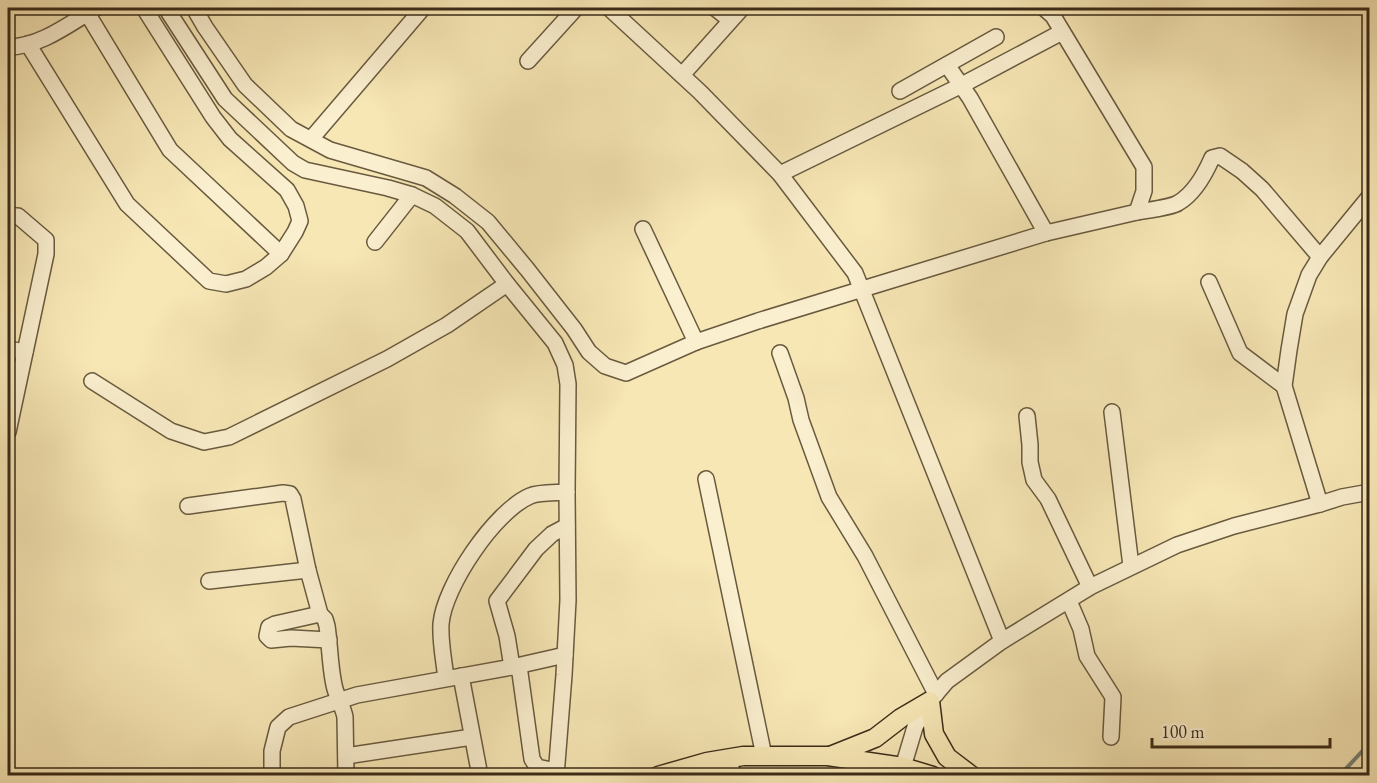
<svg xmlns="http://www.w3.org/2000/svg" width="1377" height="783" font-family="'EB Garamond',serif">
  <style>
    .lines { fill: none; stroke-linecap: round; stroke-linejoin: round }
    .stream { stroke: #778376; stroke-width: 4 }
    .minor-casing { stroke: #695a3f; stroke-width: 18 }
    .major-casing { stroke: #3a2b18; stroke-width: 21 }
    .minor { stroke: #faefcf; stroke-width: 15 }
    .major { stroke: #f7e7b5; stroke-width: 18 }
  </style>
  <rect width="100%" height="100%" fill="#f7e7b5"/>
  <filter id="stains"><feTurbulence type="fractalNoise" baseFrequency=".00333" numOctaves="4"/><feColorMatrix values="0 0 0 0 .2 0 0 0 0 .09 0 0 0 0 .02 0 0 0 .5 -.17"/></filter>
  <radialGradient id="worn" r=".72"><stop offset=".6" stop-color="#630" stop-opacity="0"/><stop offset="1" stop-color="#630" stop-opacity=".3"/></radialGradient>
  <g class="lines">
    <polyline class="stream" points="1339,776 1370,743"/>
    <g class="minor-casing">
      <g id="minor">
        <polyline points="84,8 170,150 281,254"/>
        <polyline points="166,8 225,99 293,163 305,170 388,188 412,195 435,206 467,231 507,284 555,343 565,365 568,384 567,492 568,600 564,675 556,776"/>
        <polyline points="194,8 205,27 245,85 291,129 330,150 426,178 455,196 488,222 527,269 574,329 589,352 605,366 626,373 696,342 758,321 1046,233 1137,212 1144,191 1144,167 1053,16 1044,8"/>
        <polyline points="609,8 700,92 780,174 855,273 1002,641"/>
        <polyline points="715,8 730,20"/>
        <polyline points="28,44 127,204 209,281 226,284 246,279 266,267 281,254 295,232 300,221 296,206 287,190 230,139 213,117 144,8"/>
        <path d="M8 47C40 47 69 24 96 8"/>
        <polyline points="528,61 576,8"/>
        <polyline points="947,65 970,98 1046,233"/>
        <polyline points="682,75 742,8"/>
        <polyline points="900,91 996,37"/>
        <polyline points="311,139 423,8"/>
        <polyline points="780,174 962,85 1062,32"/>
        <path d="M1137 212C1147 210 1170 208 1178 203 1194 194 1205 174 1212 158L1220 156 1242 171 1262 189 1320 257"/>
        <polyline points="8,216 18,216 46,240 46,254 8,432"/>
        <polyline points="643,229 696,342"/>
        <polyline points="375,242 412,195"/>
        <polyline points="1209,282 1240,353 1284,386"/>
        <polyline points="8,349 25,352"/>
        <polyline points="780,353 796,398 801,420 829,497 865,556 936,694"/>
        <polyline points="92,381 171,431 204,442 229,437 387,359 447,325 507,284"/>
        <polyline points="1112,412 1131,566"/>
        <polyline points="1027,416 1030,445 1030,462 1034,480 1048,499 1090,587"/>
        <polyline points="706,479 764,756"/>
        <polyline points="1320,504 1284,386 1289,350 1295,314 1309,275 1320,257 1370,196"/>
        <path d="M188 506 283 493 290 494 293 499 308 570 320 614 325 619 327 626C330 645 330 671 335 689 338 699 343 707 345 717L346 776"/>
        <polyline points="209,581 308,570"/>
        <polyline points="1069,601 1081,629 1087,656 1113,697 1111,737"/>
        <polyline points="320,614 275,624 269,627 267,636 271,640 291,638 329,640"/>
        <polyline points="519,666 532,759 537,767 556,771"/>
        <polyline points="512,667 507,636 497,601 536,549 552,534 567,526"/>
        <polyline points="461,676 480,776"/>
        <path d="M446 678C444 661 440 642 441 624 444 586 495 511 530 496 539 492 557 493 567 492"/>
        <polyline points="346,756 472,737"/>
        <polyline points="725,758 735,776"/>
        <polyline points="903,767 915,727 921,716 930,701 947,681 1002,641 1090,587 1177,545 1234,526 1320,504 1342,497 1370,492"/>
        <polyline points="272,776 272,751 278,727 289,717 357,695 512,667 565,655"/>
      </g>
    </g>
    <g class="major-casing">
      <g id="major">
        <polyline points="830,756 875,738 901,718 930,701 934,734 947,757 972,776"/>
        <polyline points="658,776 707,762 743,756 828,756 903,767 933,776"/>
      </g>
    </g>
    <use href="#minor" class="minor"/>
    <use href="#major" class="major"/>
  </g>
  <rect width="1377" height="783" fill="none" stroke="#f7e7b5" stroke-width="30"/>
  <rect x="9" y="9" width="1359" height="765" fill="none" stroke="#3a2b18" stroke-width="3"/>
  <rect x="15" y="15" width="1347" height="753" fill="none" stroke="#3a2b18" stroke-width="1.5"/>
  <path d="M1152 738v9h178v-9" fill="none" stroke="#3a2b18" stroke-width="3"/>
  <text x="1161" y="738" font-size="18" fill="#3a2b18" stroke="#faefcf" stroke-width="4.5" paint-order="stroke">100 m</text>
  <rect width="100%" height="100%" filter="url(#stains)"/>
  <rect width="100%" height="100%" fill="url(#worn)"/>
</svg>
